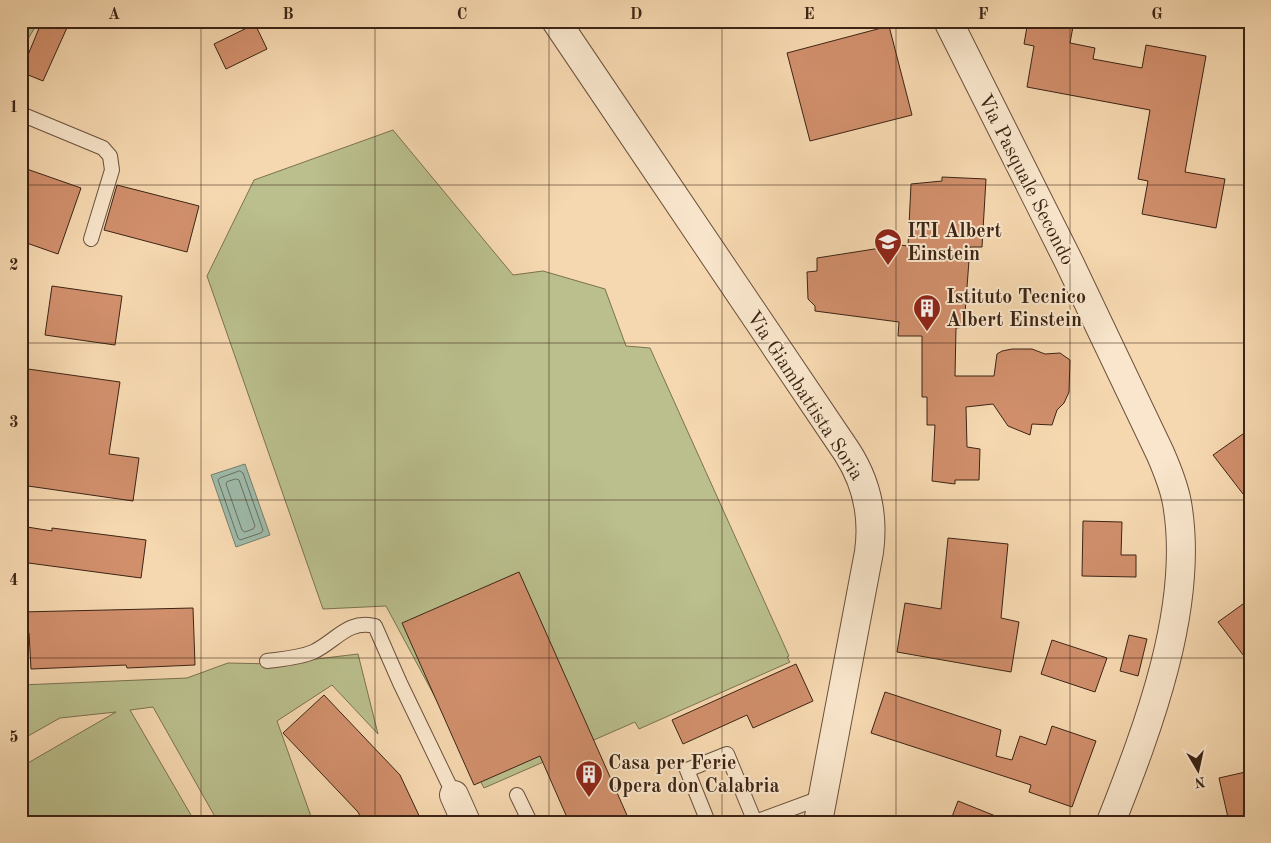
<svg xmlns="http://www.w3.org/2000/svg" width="1271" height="843" font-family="'Old Standard TT',serif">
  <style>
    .green { fill: #babf8d; stroke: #7b7251 }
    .water { fill: #9dbaa9; stroke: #767e6e }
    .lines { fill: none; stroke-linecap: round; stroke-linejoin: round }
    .shore { stroke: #6c6f5f; stroke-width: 1 }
    .building { fill: #d18f6c; stroke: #3c2415 }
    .service-casing { stroke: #6a513c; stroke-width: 16 }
    .minor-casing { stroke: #6a513c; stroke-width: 30 }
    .tertiary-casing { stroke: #6a513c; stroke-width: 30 }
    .service { stroke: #f9e6cc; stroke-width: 14 }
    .minor { stroke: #f9e6cc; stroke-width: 28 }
    .tertiary { stroke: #f9e6cc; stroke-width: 28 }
    .grid { fill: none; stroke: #3c2415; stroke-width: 1; stroke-opacity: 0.55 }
    .labels { text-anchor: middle; stroke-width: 4; stroke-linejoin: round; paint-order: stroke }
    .street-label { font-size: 20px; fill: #3c2415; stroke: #f9e6cc }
    .poi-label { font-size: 20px; font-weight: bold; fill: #3c2415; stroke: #f9e6cc; text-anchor: start }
    .neatline { fill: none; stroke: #3c2415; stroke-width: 2 }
    .grid-label { font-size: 16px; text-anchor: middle; font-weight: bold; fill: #3c2415 }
  </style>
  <rect width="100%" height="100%" fill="#f6d8b0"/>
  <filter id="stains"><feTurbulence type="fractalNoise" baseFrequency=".004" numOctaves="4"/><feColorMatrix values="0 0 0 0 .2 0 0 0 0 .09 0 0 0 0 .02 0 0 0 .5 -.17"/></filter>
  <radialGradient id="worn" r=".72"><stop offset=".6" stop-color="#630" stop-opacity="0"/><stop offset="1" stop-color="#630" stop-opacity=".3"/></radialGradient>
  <g class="green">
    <polygon points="21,21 39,21 21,50"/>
    <polygon points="393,130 513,275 543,271 605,289 626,346 650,348 789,656 787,657 790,662 639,729 635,722 484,788 386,606 323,609 207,276 254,180"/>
    <polygon points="358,654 378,734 332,685 277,721 313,822 218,822 153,707 130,710 195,822 21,822 21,767 116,712 60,718 21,740 21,685 187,678 228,663 275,664"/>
  </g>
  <polygon class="water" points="245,464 270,535 236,547 211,475"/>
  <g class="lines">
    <g class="shore">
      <polygon points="240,471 243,473 263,530 261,533 240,540 238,538 218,480 220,478"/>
      <polygon points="236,479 239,480 255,526 253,529 245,532 242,530 226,484 227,482"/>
    </g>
  </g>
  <g class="building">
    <polygon points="42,21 70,21 43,81 21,72"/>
    <polygon points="1028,21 1074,21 1070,43 1095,48 1093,59 1142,68 1146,45 1206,56 1185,172 1225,179 1216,228 1142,214 1148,181 1138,179 1150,110 1027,87 1034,46 1024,44"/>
    <polygon points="255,24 267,49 226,69 214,44"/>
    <polygon points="889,26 912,115 810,141 787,53"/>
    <polygon points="21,167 81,188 58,254 21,241"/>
    <polygon points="942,177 986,179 982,247 970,247 964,327 956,328 955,376 994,376 997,354 1002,351 1012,349 1032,349 1045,354 1060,353 1070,360 1069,392 1064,403 1057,410 1052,425 1032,424 1030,435 1008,426 993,404 966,407 967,447 980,449 979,480 955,480 955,484 932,481 935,425 927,425 927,397 922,397 922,336 898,336 899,322 815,311 815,306 808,299 807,272 817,271 817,258 900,245 908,246 911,184 942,181"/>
    <polygon points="117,185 199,206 187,252 104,230"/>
    <polygon points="52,286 122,296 115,345 45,335"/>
    <polygon points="21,368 120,382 109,454 139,458 133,501 21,485"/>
    <polygon points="1250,429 1250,503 1213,455"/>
    <polygon points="1083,521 1122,522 1121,555 1136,555 1136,577 1082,576"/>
    <polygon points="21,526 52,531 52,528 146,540 141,578 21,562"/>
    <polygon points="948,538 1008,544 1001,618 1019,622 1011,672 897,652 905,603 941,609"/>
    <polygon points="519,572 591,734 630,822 569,822 540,756 474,785 402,623"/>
    <polygon points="1250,599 1250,664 1218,622"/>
    <polygon points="193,608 195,665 127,668 126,665 31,669 29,633 21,633 21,612"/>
    <polygon points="1129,635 1147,639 1138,676 1120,671"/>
    <polygon points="1052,640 1107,658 1095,692 1041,674"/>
    <polygon points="796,664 813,701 753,728 747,715 683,744 672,720"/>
    <polygon points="885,692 1001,730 996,756 1012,760 1020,736 1046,745 1052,726 1096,741 1072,807 1029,792 1031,785 871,733"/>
    <polygon points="324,695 400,775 422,822 363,822 358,812 283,733"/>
    <polygon points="1250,771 1250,822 1229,822 1219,778"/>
    <polygon points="958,801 1008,821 1008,822 950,822"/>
  </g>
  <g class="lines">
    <g class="service-casing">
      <g id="service">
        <polyline points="21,114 103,148 110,156 112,170 91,239"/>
        <path d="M267 661C282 659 299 658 313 652 335 642 348 619 375 626L400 683 454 795"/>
        <polyline points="517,795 530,822"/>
        <polyline points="708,822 687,770 727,754 755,822"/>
        <polyline points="755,822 823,797"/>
      </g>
    </g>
    <g class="minor-casing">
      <g id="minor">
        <path d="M556 21 847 452C867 483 874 516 869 552L818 822"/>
        <polyline points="454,795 466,822"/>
      </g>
    </g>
    <g class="tertiary-casing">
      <path id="tertiary" d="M948 21 1069 262 1160 453C1167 469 1174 486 1177 503 1195 606 1148 728 1111 822"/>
    </g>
    <use href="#service" class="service"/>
    <use href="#minor" class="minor"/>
    <use href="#tertiary" class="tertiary"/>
  </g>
  <path class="grid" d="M201 21V822M375 21V822M549 21V822M722 21V822M896 21V822M1070 21V822M21 185H1250M21 343H1250M21 500H1250M21 658H1250"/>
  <defs>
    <g id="school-pin" transform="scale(1.4375)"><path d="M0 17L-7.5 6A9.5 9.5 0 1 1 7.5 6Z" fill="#8f2418" stroke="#f9e6cc"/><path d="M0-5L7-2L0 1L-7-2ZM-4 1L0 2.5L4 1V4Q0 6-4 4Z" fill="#fff"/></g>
    <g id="building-pin" transform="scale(1.4375)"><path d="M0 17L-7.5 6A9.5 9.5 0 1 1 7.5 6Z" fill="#8f2418" stroke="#f9e6cc"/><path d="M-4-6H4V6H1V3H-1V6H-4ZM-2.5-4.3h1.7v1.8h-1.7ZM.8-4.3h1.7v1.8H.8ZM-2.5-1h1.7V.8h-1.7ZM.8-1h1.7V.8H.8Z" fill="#fff"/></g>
  </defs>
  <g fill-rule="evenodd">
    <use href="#school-pin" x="888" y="242"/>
    <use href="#building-pin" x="927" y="308"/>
    <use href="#building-pin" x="589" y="774"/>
  </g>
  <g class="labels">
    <g class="street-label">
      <text transform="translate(1027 179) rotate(63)" y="7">Via Pasquale Secondo</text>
      <text transform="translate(806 395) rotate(57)" y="7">Via Giambattista Soria</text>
    </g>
    <g class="poi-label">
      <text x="907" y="237">ITI Albert<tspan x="907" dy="23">Einstein</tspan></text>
      <text x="946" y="303">Istituto Tecnico<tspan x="946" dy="23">Albert Einstein</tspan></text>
      <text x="608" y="769">Casa per Ferie<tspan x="608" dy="23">Opera don Calabria</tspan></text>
    </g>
  </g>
  <rect width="1271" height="843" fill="none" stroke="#f6d8b0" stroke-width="55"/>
  <g transform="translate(1198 770) rotate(171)" stroke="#f9e6cc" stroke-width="4" paint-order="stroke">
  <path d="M0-4L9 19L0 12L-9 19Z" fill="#3c2415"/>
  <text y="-8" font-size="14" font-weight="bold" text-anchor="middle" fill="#3c2415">N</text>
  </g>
  <rect x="28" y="28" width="1216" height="788" class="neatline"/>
  <g class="grid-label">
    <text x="114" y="19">A</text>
    <text x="288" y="19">B</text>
    <text x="462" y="19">C</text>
    <text x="636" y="19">D</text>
    <text x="809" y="19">E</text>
    <text x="983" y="19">F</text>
    <text x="1157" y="19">G</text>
    <text x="14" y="112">1</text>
    <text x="14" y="270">2</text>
    <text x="14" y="427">3</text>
    <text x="14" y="585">4</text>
    <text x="14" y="742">5</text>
  </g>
  <rect width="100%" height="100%" filter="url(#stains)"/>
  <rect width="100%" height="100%" fill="url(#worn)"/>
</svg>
